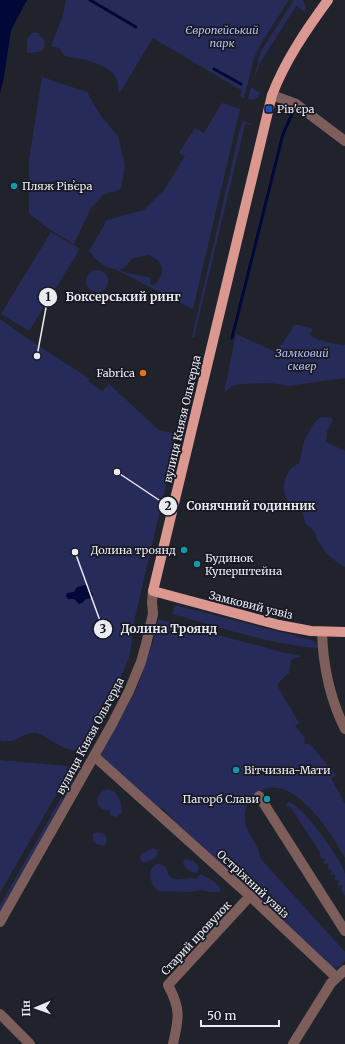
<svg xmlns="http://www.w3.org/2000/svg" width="345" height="1044" font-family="Merriweather,serif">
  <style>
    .green { fill: #272b59; fill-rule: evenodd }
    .water { fill: #000838 }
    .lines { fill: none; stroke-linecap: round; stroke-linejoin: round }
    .stream { stroke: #000838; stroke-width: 3 }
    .minor { stroke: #7e5e5a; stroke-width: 10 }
    .major { stroke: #db9891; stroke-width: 10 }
    .transit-dot { fill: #1a4fb4; stroke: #181923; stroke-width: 1.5 }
    .culture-dot { fill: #0f9aa8; stroke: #181923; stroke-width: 1.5 }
    .food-dot { fill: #e8710a; stroke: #181923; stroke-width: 1.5 }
    .labels { text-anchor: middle; stroke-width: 3.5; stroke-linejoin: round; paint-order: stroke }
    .park-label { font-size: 11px; font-style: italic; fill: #b5bff4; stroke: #181923 }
    .poi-label { font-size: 11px; fill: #eaecf3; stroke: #181923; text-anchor: start }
    .street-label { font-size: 11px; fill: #eaecf3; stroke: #181923 }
    .leader { fill: none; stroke: #eaecf3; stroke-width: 1.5 }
    .callout-dot { fill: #eaecf3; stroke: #181923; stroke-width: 1.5 }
    .mark-label { font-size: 12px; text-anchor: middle; font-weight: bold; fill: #111 }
    .callout-label { font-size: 12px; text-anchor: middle; font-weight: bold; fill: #eaecf3; stroke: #181923; stroke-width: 3.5; stroke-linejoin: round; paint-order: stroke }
  </style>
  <rect width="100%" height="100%" fill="#21232c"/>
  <g class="green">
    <path d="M66 0H289L260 45 254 58 244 98 240 96 241 90 153 38 119 94C118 89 119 82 116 78 106 62 82 59 65 56L59 48 51 46 63 15Z"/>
    <polygon points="294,0 303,0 306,8 305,12 296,6 258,66 259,68 254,78 261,51"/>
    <path d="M32 33H38C44 39 46 41 44 49L39 52 27 53V39Z"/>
    <polygon points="42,77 87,92 100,115 118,136 125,165 121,189 103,195 91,208 74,244 46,227 29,213 29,160"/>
    <polygon points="251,87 260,93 258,97 253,100 248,99"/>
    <path d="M222 103 240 109 193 309 115 269C104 268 96 260 89 251L107 220 144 210 164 190 185 156 179 153 195 128 204 133ZM148 255C164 261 166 271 156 284L152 286 150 283 151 278C141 275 129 275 120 270L122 268 123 269 133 258Z"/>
    <polygon points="242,121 253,124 253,125 245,124 194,337 192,337"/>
    <polygon points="51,232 80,249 29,331 1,314"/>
    <circle cx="97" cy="281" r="11"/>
    <path d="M0 319 34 343 90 379 88 381 102 391 109 384 159 430 172 433 177 438 135 617 131 647 129 657C123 672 91 751 74 750 61 750 46 734 35 733 25 733 19 739 11 741 9 741 5 741 2 742L0 740Z"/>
    <path d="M293 325H299L313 329 310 335C321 342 332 344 345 345V378L288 386 271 383 242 384 232 386 224 393 236 334 276 352 291 331Z"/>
    <path d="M321 417 331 418 333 420 327 431 326 442 345 451V567C330 559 319 547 314 531L305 523 303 513C299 509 294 507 290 503 280 493 283 477 292 468 294 465 297 465 299 463 301 458 301 455 302 450 303 441 313 421 321 417Z"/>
    <path d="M175 605 312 640 316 643 319 648C270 645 220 627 172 614Z"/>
    <path d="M158 619 286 653 301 656V657L295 658 291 660 289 673 278 683V687L299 723 295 726 305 738 304 740 305 744H310L336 775 331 778 345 804V858C332 833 292 770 258 792 250 797 245 806 245 815 244 830 253 837 258 849 260 851 259 855 260 858L345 952V961L339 967 334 968 181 828 162 808 158 807 100 756 137 688 153 642Z"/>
    <polygon points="0,760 67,766 68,774 0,893"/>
    <polygon points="73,777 73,783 0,912 0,905"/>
    <path d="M108 789C120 792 121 802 122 812L117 817 110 815V810C94 812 93 792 108 789Z"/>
    <path d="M288 802C302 804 342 860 345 874 345 881 345 889 345 896L341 889 343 887 341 885 339 886 337 883 339 882 338 879 335 881 334 878 336 876 334 874 332 875 330 873 332 871 331 869 329 870 327 867 329 866 328 863 325 864 323 862 326 860 324 858 322 859 319 855 321 854 290 806 288 808 286 805Z"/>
    <path d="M94 833C103 832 108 834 106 844L103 846 97 844 93 841V834Z"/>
    <polygon points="153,848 158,850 156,858 150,861 143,863 140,858 141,854"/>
    <path d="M185 859 194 861 199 867 197 873C190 873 185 869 183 863Z"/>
    <path d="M157 864C172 864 164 874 172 878 180 882 188 876 196 879L201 874C208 879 217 881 221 890L219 892H210L203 890 188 892 158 891C150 883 146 870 157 864Z"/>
  </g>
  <g class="water">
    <polygon points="0,0 27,0 11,30 4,77 0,94"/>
    <polygon points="85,585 87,585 93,595 91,598 86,599 82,603 79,604 74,599 68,599 66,596 67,593 74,592 77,587"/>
  </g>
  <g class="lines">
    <g class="stream">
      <polyline points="90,0 136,27"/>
      <polyline points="214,69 241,84"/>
      <polyline points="232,338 283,134 292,114 287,111"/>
    </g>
    <g class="minor">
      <polyline points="272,95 296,104 345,141"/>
      <path d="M322 632C323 665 330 699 345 729"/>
      <polyline points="94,756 250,896 336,977"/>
      <polyline points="259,796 345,931"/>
      <polyline points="0,922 111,726 129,691 141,662 146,644 153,614 152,602 153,591"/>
      <polyline points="0,1014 30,1044"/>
      <path d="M173 1044C179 1018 181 1009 168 985L250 896"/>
      <polyline points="293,1044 331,983 345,970"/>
    </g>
    <path class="major" d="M328 0C306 30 285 61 272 95L153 591 279 625 311 631 345 632"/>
  </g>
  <rect class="transit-dot" x="265" y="105" width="8" height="8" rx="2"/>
  <g class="culture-dot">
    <circle cx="14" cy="186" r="4"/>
    <circle cx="184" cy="550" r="4"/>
    <circle cx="197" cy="564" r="4"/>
    <circle cx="236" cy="770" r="4"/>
    <circle cx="267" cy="799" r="4"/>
  </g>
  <circle class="food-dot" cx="143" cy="373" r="4"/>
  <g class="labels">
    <g class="park-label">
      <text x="222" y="34">Європейський<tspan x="222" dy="13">парк</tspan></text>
      <text x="302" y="357">Замковий<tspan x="302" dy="13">сквер</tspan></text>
    </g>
    <g class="poi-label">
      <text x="277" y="113">Рів'єра</text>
      <text x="22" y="190">Пляж Рівʼєра</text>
      <text x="135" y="377" text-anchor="end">Fabrica</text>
      <text x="176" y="554" text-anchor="end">Долина троянд</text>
      <text x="205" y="562">Будинок<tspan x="205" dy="13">Куперштейна</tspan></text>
      <text x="244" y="774">Вітчизна-Мати</text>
      <text x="259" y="803" text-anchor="end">Пагорб Слави</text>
    </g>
    <g class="street-label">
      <text transform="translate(182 419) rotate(-77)" y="4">вулиця Князя Ольгерда</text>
      <text transform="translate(251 605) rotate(14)" y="4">Замковий узвіз</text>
      <text transform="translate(90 736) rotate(-62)" y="4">вулиця Князя Ольгерда</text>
      <text transform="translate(253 884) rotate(43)" y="4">Остріжний узвіз</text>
      <text transform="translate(196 938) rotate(-47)" y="4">Старий провулок</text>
    </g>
  </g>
  <path class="leader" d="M37 356L48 297M117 472L168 506M75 552L103 629"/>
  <g class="callout-dot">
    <circle cx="37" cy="356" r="4"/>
    <circle cx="117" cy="472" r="4"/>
    <circle cx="75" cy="552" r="4"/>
    <circle cx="48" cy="297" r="10"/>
    <circle cx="168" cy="506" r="10"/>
    <circle cx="103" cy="629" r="10"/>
  </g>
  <g class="mark-label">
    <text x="48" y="301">1</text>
    <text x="168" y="510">2</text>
    <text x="103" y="633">3</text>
  </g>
  <g class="callout-label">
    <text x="123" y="301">Боксерський ринг</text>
    <text x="251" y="510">Сонячний годинник</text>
    <text x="169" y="633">Долина Троянд</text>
  </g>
  <g transform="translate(36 1008) rotate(268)" stroke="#181923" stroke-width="3" paint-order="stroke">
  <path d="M0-3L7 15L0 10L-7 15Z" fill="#eaecf3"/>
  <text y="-6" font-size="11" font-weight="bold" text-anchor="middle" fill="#eaecf3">Пн</text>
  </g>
  <path d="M201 1020v6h78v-6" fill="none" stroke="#eaecf3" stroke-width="2"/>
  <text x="207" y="1020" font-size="12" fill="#eaecf3" stroke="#181923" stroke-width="3" paint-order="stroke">50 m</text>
</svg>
